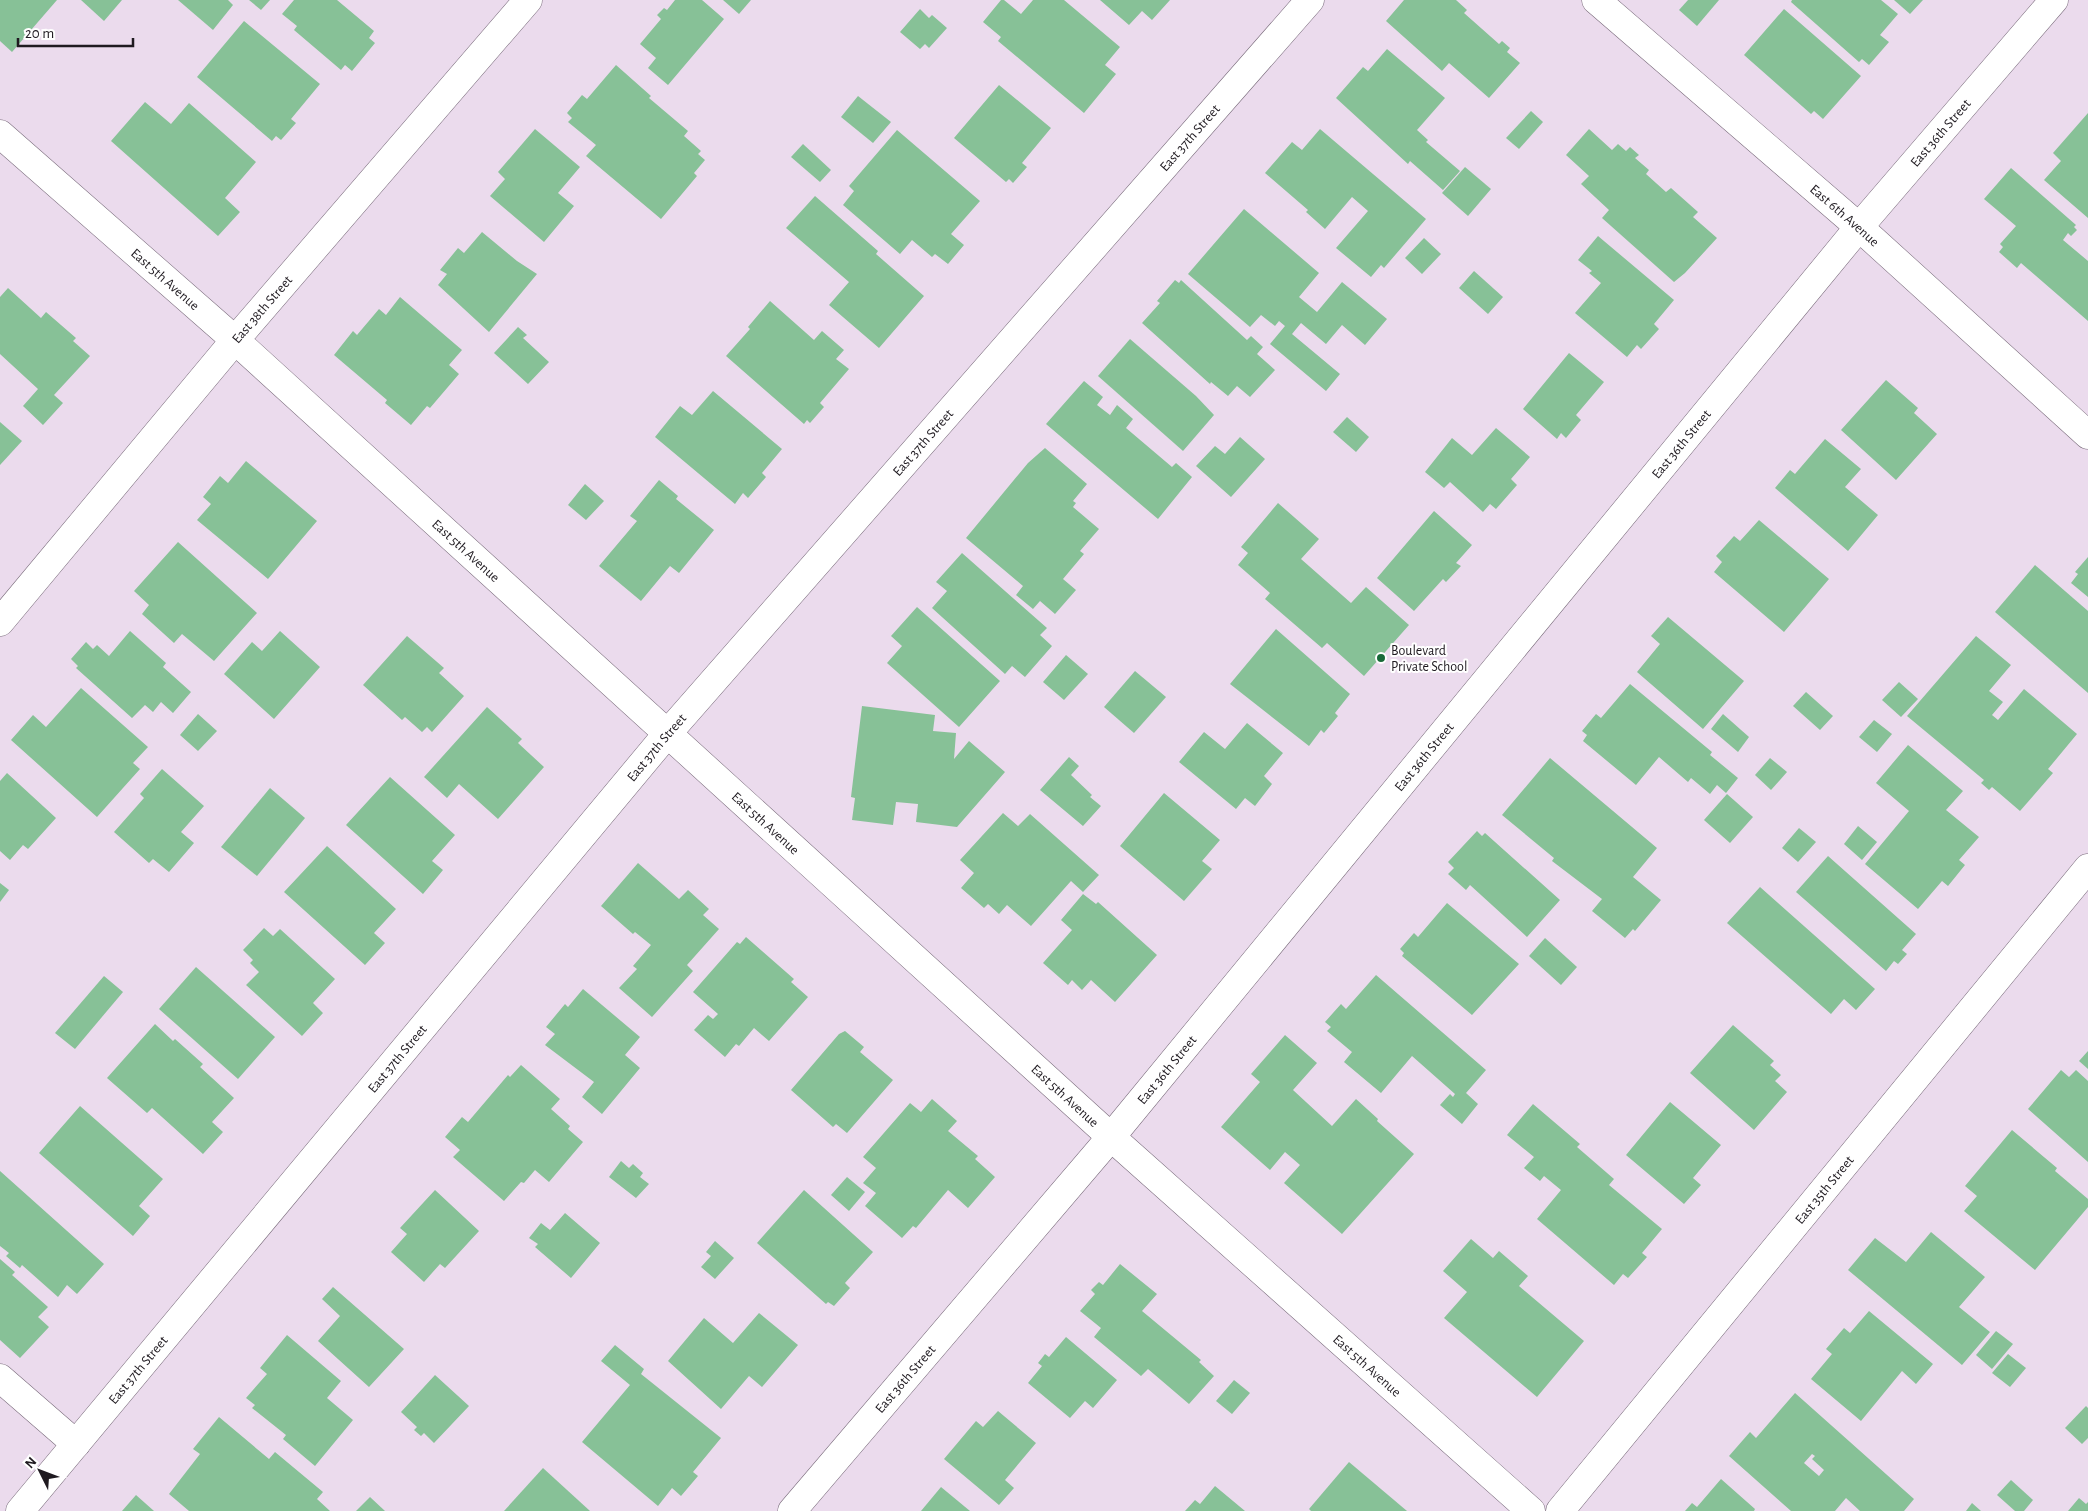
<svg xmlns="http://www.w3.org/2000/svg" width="2088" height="1511" font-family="'Alegreya Sans',sans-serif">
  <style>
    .building { fill: #87c197; fill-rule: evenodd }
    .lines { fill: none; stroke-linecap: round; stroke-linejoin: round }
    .minor-casing { stroke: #796b7b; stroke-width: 29 }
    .minor { stroke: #fff; stroke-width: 28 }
    .poi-dot { fill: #186939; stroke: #fff; stroke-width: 2 }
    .labels { text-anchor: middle; stroke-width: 4; stroke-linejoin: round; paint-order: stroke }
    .street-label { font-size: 14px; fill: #1f1a20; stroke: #fff }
    .poi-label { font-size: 14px; fill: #1f1a20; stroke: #fff; text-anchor: start }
  </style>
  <rect width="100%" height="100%" fill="#ebdbed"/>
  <g class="building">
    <polygon points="0,0 57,0 12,52 0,41"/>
    <polygon points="81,0 122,0 104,21"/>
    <polygon points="178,0 228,0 233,5 213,30"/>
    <polygon points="249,0 270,0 261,10"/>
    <polygon points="294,0 337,0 374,31 369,38 375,43 352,71 345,65 341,70 294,30 297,26 282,14"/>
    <polygon points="675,0 702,0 724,19 668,85 648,68 656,58 640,44 661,19 657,15 664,8 667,10"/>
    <polygon points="723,0 751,0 739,14"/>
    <polygon points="1001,0 1004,0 1021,14 1033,0 1064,0 1120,47 1105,65 1116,74 1084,113 998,41 1001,37 983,22"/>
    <polygon points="1100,0 1170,0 1152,20 1142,11 1129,25"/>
    <polygon points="1404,0 1456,0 1467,10 1464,13 1499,44 1502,41 1510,48 1507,52 1520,63 1489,98 1449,63 1442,71 1386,21"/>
    <polygon points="1688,0 1719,0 1697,26 1679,10"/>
    <polygon points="1792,0 1881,0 1898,14 1880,35 1889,42 1869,65 1862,59 1859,62 1791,2"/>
    <polygon points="1894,0 1923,0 1910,14"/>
    <polygon points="920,9 929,18 932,15 947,28 929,48 925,44 920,49 900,32"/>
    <polygon points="1784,9 1861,76 1823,119 1814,111 1811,114 1744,55"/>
    <polygon points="244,21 320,84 291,119 296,123 281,140 276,136 272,141 197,77"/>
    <polygon points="1387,49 1445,98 1417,130 1428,140 1426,142 1460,171 1443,190 1410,161 1408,164 1336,98 1363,67 1368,71"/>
    <polygon points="616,65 651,96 649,98 688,131 684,136 701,151 698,154 705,160 694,173 697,176 661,219 586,156 596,145 568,122 572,118 567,113 582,95 587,99"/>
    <polygon points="999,85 1051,128 1022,163 1027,167 1013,183 1009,179 1006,182 954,138"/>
    <polygon points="858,96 891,122 873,143 841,117"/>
    <polygon points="145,102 171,124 189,103 256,162 225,198 240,212 218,236 111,141"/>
    <polygon points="1531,111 1543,122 1519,149 1506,138"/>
    <polygon points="2088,113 2088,218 2044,180 2061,161 2053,153"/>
    <polygon points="535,129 580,167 558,193 574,206 544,242 490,196 505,179 498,172"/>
    <polygon points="1320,129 1426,219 1384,268 1381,265 1371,277 1336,248 1368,211 1352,197 1325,229 1306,212 1308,210 1265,173 1292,142 1302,150"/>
    <polygon points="1589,129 1612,150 1618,144 1626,151 1630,147 1639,155 1635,158 1649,170 1646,174 1666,192 1671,188 1698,212 1693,217 1717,238 1685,273 1674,282 1602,218 1609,210 1581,184 1589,176 1566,155"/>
    <polygon points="897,130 980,201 951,234 964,245 948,264 935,254 932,257 912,240 900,254 843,205 854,191 849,186"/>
    <polygon points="803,144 831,170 820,182 791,157"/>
    <polygon points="1465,167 1491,189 1468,216 1442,193"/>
    <polygon points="2011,168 2076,225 2074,227 2077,230 2071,236 2068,233 2063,240 2088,261 2088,321 2021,263 2017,268 1999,252 2003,247 2000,244 2016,226 1984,199"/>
    <polygon points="815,196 878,251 876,254 924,296 879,348 829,305 849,282 786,228"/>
    <polygon points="1244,209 1319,273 1299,297 1317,312 1342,282 1387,319 1365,345 1342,325 1326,344 1301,323 1292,334 1340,374 1326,391 1270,344 1285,326 1279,321 1275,326 1261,315 1250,327 1188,274"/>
    <polygon points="482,232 517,261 537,274 489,332 438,285 447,274 440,270 458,248 464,253"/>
    <polygon points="1598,236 1674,300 1654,324 1659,329 1641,349 1637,345 1627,357 1575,313 1601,283 1589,273 1592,271 1578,260"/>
    <polygon points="1424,238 1441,254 1422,274 1405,258"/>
    <polygon points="1474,271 1503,297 1488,314 1459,288"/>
    <polygon points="1175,280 1179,283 1181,280 1247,340 1251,336 1263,347 1257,354 1275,370 1250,397 1237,386 1228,396 1211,382 1210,384 1142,323 1160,303 1157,301"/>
    <polygon points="8,288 41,318 46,312 76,338 73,341 90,356 54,395 63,403 43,425 23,406 38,389 0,354 0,297"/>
    <polygon points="400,297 462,350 449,365 459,374 430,408 427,406 411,425 385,403 387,400 334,355 353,331 357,335 379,309 386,315"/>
    <polygon points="770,301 814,340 822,331 844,350 836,359 849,369 820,403 824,407 810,423 807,420 804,424 726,356 750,329 748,327"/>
    <polygon points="518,327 527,335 523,338 549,362 528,384 494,353"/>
    <polygon points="1130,339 1196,396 1214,415 1183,451 1098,376"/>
    <polygon points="1569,353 1604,382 1576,415 1581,420 1566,438 1561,433 1557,439 1523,409"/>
    <polygon points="1886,380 1918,408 1914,413 1937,434 1896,480 1841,430"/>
    <polygon points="1084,381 1103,397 1097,405 1110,415 1117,405 1133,419 1126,428 1172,467 1176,463 1192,477 1158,519 1046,424"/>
    <polygon points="713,391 782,449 762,473 766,477 748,498 743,493 735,504 655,437 680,406 692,415"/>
    <polygon points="1347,417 1369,437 1356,452 1333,432"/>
    <polygon points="0,422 22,441 0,465"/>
    <polygon points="1496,428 1530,457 1511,479 1517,485 1496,509 1490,504 1483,512 1450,482 1444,488 1425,472 1452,438 1472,455"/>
    <polygon points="1240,437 1265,459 1231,497 1196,466 1215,446 1225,454"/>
    <polygon points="1825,439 1861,469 1845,487 1878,515 1848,551 1775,488 1790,470 1795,474"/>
    <polygon points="1045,448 1087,484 1073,501 1076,503 1073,507 1099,529 1080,551 1084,554 1063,579 1076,590 1055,614 1040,601 1033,609 1016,595 1023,586 966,538 1028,463"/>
    <polygon points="246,461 317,521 268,579 197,520 211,504 203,497 220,476 228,483"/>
    <polygon points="659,480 678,496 676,499 714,530 679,573 670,566 641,601 599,566 637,521 630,516"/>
    <polygon points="585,484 604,501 586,520 568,505"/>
    <polygon points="1278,503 1319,539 1301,559 1351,603 1366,587 1409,625 1364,676 1327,643 1322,648 1265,599 1270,593 1238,565 1248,553 1241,547"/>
    <polygon points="1434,511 1472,545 1456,563 1461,566 1446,582 1443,579 1414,611 1377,578"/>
    <polygon points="1759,520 1829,579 1784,632 1714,572 1722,562 1716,556 1734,536 1740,541"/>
    <polygon points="178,542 257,613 214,661 182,634 174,643 142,614 149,605 134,591"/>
    <polygon points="962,553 1047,628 1040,635 1052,646 1025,677 1012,666 1005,674 932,608 947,591 936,582"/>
    <polygon points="2088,557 2088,597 2071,583 2078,574 2075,572"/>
    <polygon points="2035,565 2088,611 2088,693 1995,612"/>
    <polygon points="917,607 1000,681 959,727 887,663 902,646 891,636"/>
    <polygon points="1668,617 1744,681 1703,729 1637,672 1660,644 1651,636"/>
    <polygon points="1276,629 1350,694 1335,713 1338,716 1324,733 1321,730 1309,746 1230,684"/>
    <polygon points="130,631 166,663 163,667 191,692 173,713 161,702 153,712 145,705 132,718 76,668 78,666 71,659 86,642 93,649 97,645 109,656"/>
    <polygon points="280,631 320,667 274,719 224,674 252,642 262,651"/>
    <polygon points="407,636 444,668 439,673 464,696 432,732 427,727 422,732 405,717 402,720 363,685"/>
    <polygon points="1976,636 2011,665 1989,691 2003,702 1992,715 1998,720 2024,689 2077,734 2048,769 2053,773 2020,811 1992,787 1989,790 1981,783 1984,780 1907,716"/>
    <polygon points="1066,655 1088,674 1064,700 1043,682"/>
    <polygon points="1135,671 1166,697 1134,733 1104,707"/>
    <polygon points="1899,682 1918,699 1901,717 1882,700"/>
    <polygon points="1630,684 1712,752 1710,755 1738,778 1726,793 1717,785 1710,794 1691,778 1688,782 1659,757 1636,785 1583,741 1587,735 1582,731 1596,714 1601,718"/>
    <polygon points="81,688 148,747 133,763 140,769 97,817 11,740 33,715 46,727"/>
    <polygon points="1806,692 1833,716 1820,730 1793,706"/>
    <polygon points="862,706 935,715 933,731 956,733 954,759 969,741 1005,772 957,827 916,822 918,804 896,802 893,825 852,820 855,798 851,797"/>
    <polygon points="487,707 522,739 518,743 544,767 498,819 459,784 447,798 424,777"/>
    <polygon points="198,714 217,731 198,751 180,735"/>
    <polygon points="1723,714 1749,737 1738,752 1711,729"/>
    <polygon points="1874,720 1892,734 1877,752 1859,737"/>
    <polygon points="1247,723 1283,753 1264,776 1272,784 1255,806 1245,798 1236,809 1179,762 1204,732 1225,749"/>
    <polygon points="1908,745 1963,791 1946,810 1979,837 1959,860 1965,865 1948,886 1942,881 1918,909 1865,864 1909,811 1876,783"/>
    <polygon points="1069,757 1079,766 1071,775 1092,795 1090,797 1101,806 1083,826 1040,790"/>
    <polygon points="1550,758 1657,848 1633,877 1661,900 1635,931 1633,929 1625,938 1592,911 1602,899 1552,861 1554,858 1502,815"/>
    <polygon points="1770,758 1787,772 1771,790 1755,775"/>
    <polygon points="162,769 204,806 181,832 194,843 169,872 153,859 149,863 114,832 144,798 140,794"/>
    <polygon points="7,773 56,818 28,849 23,845 10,860 0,851 0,781"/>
    <polygon points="390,777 455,835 432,861 443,870 423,894 346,825"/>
    <polygon points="270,788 305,818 257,876 221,847"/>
    <polygon points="1164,793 1220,840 1202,861 1212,869 1184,901 1120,846"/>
    <polygon points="1727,794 1753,817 1730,843 1704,820"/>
    <polygon points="1003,813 1018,826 1030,814 1099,875 1083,892 1071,881 1031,926 1007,905 999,914 988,904 984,908 961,888 974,873 960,860"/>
    <polygon points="1858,826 1877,842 1862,860 1844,844"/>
    <polygon points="1799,828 1816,842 1798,862 1782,848"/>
    <polygon points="1477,831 1482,836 1485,833 1560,900 1527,937 1470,885 1466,890 1448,874 1454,868 1448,862"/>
    <polygon points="327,846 396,909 374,933 385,943 365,965 284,892"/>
    <polygon points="1828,856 1916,934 1902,950 1907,954 1898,964 1894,961 1886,971 1796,892"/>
    <polygon points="638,863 679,899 688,890 709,909 703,915 719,929 687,965 693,971 652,1017 619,988 637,969 633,966 651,945 635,932 633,934 601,906"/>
    <polygon points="0,883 9,890 0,902"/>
    <polygon points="1760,887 1875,989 1856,1010 1844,999 1831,1014 1727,923"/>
    <polygon points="1083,894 1096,904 1098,902 1157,955 1115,1002 1091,980 1082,990 1072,980 1068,985 1043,963 1072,930 1061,920"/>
    <polygon points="1447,903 1519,964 1472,1015 1402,956 1404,953 1400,949 1414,933 1418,937"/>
    <polygon points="264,928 273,936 280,929 335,979 313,1003 323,1013 302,1036 246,985 259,972 250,963 253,960 243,950"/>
    <polygon points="746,937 794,979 791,982 808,997 769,1041 754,1028 739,1046 736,1044 725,1057 694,1030 708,1015 713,1019 718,1014 693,992 737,942 740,944"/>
    <polygon points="1545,938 1577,967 1561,985 1529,956"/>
    <polygon points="196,967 275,1037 238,1079 159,1009"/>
    <polygon points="1376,975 1486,1070 1466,1093 1478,1104 1462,1124 1440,1105 1450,1094 1453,1097 1455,1094 1412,1056 1381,1093 1344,1062 1352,1052 1327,1031 1331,1027 1325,1022 1341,1004 1346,1009"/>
    <polygon points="104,976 123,992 75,1049 55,1033"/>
    <polygon points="583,989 640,1037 625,1055 640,1068 602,1114 582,1097 594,1082 545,1045 555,1034 546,1027 565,1004 568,1007"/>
    <polygon points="155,1024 173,1041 175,1039 203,1064 200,1067 234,1098 212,1122 223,1132 203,1154 152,1108 147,1113 107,1078"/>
    <polygon points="1733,1025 1774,1061 1770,1065 1781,1075 1775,1081 1787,1092 1754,1130 1690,1073"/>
    <polygon points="845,1031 864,1047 860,1052 893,1080 847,1133 836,1124 833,1127 791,1090 839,1034"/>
    <polygon points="1285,1035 1317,1063 1293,1090 1332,1126 1356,1099 1378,1119 1377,1121 1414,1154 1342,1234 1284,1183 1300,1165 1285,1152 1270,1170 1221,1127 1260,1082 1251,1074"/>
    <polygon points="2088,1051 2088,1069 2079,1061"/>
    <polygon points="521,1065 560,1099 551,1109 570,1126 568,1129 583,1142 549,1182 535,1170 524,1183 521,1182 504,1201 453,1157 460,1150 445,1137 462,1117 468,1122 508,1075 510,1077"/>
    <polygon points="2061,1070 2069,1077 2076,1070 2088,1081 2088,1162 2028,1109"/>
    <polygon points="932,1099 957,1121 948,1131 978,1156 975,1159 995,1177 968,1208 948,1190 916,1228 913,1226 902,1238 865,1206 876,1193 863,1183 876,1168 863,1157 910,1103 921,1112"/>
    <polygon points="1670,1102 1721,1145 1693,1178 1701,1185 1684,1204 1626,1155"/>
    <polygon points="1533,1104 1580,1144 1577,1147 1614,1179 1609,1185 1662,1229 1642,1253 1647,1257 1628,1278 1623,1274 1614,1285 1537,1219 1561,1190 1544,1176 1540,1181 1524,1168 1534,1157 1507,1135"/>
    <polygon points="80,1106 163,1179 139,1206 150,1216 133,1236 39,1153"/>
    <polygon points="2012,1130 2057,1168 2055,1171 2088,1199 2088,1207 2035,1270 1964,1211 1977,1196 1965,1186"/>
    <polygon points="621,1161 629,1168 633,1164 643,1173 640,1177 649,1184 636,1198 609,1177"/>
    <polygon points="0,1171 104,1264 77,1294 67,1285 58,1297 22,1265 20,1268 6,1256 9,1253 0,1246"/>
    <polygon points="847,1177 865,1192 849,1211 831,1195"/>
    <polygon points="435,1190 479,1231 445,1268 440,1264 424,1282 391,1252 407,1234 400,1228"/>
    <polygon points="804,1190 873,1252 845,1283 850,1288 834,1306 828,1302 826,1304 757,1243"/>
    <polygon points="565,1213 600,1243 571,1278 535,1247 538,1244 529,1238 541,1223 550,1230"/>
    <polygon points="1931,1232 1985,1277 1959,1307 1990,1332 1962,1365 1848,1270 1875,1238 1906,1262"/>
    <polygon points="1471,1239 1493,1258 1499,1251 1528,1276 1519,1286 1584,1341 1537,1397 1444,1318 1467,1292 1443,1271"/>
    <polygon points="715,1241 734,1258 715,1279 701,1267 711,1256 706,1252"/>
    <polygon points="0,1259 15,1272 12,1275 48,1307 38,1317 49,1327 20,1358 0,1340"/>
    <polygon points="1120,1264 1157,1294 1142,1311 1201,1360 1199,1362 1214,1376 1189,1404 1148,1369 1141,1376 1094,1337 1101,1328 1080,1311 1095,1294 1091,1290 1099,1282 1103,1285"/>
    <polygon points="333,1287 404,1349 369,1387 318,1341 340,1316 322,1299"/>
    <polygon points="1869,1311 1933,1364 1916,1384 1902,1371 1861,1421 1811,1379 1832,1354 1826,1349 1844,1328 1850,1333"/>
    <polygon points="759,1313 798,1345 762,1387 749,1376 721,1409 668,1361 704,1318 733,1343"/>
    <polygon points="1996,1331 2013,1344 1992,1369 1976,1355"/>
    <polygon points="287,1335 341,1381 327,1398 353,1420 315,1466 283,1439 286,1435 252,1408 255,1405 246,1398 267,1374 260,1368"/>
    <polygon points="1066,1337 1117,1380 1093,1408 1085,1401 1070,1418 1028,1383 1042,1366 1038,1363 1042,1358 1045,1354 1049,1357"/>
    <polygon points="615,1345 644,1369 641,1374 721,1438 693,1472 698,1476 681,1496 672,1488 658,1506 582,1442 630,1385 601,1361"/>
    <polygon points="2008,1354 2026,1368 2010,1387 1992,1373"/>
    <polygon points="435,1375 469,1406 434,1443 424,1433 421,1436 414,1430 417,1427 401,1412"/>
    <polygon points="1234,1380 1250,1393 1232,1414 1216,1401"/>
    <path d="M1795 1393 1914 1499 1904 1511H1860L1846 1498 1835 1511H1791L1729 1456 1750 1432 1756 1438ZM1812 1454 1815 1456 1812 1459 1824 1470 1819 1476 1804 1463Z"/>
    <polygon points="2086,1406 2088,1408 2088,1438 2082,1444 2065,1428"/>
    <polygon points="998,1411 1036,1443 1005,1480 1014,1488 999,1505 944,1459 976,1421 983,1427"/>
    <polygon points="219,1417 269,1459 275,1452 323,1492 317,1499 330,1511 189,1511 169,1494 200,1454 193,1449"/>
    <polygon points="1349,1462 1407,1511 1311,1511 1309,1509"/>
    <polygon points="543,1468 590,1511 504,1511"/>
    <polygon points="1721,1479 1755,1509 1754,1511 1685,1511 1692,1503 1697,1507"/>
    <polygon points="2011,1480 2033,1500 2024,1511 2015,1511 1997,1495"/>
    <polygon points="1215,1486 1245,1511 1185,1511 1195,1500 1200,1504"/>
    <polygon points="941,1487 970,1511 921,1511"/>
    <polygon points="136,1495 154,1511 122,1511"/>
    <polygon points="370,1497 385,1511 356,1511"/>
    <polygon points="2079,1498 2086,1504 2088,1502 2088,1511 2068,1511"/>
    <polygon points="1972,1503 1981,1511 1966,1511"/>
  </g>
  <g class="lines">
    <g class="minor-casing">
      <g id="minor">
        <path id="s1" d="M1596 0 1859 227 2088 435"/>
        <path id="s2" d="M0 134 235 340 1111 1137 1531 1511"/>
        <path id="s3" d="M0 622 235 340 528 0"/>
        <polyline points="0,1378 76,1444"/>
        <path id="s4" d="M20 1511 667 734 1310 0"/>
        <path id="s5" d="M792 1511 1111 1137 1859 227 2054 0"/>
        <path id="s6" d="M1560 1511 2088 868"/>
      </g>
    </g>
    <use href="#minor" class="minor"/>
  </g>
  <circle class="poi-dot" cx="1381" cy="658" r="5"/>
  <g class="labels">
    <g class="street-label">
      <text dy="5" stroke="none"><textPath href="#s5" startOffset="1794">East 36th Street</textPath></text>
      <text dy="5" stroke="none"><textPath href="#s4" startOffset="1804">East 37th Street</textPath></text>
      <text dy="5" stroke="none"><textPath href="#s1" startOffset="329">East 6th Avenue</textPath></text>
      <text dy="5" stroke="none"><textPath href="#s2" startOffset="220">East 5th Avenue</textPath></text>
      <text dy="5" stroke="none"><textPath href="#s3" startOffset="408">East 38th Street</textPath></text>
      <text dy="5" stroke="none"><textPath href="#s4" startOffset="1399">East 37th Street</textPath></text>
      <text dy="5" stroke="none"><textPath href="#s5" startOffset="1389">East 36th Street</textPath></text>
      <text dy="5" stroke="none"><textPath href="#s2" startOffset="625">East 5th Avenue</textPath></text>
      <text dy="5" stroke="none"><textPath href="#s4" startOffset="994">East 37th Street</textPath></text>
      <text dy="5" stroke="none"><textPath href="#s5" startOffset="984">East 36th Street</textPath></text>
      <text dy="5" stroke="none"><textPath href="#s2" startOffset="1030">East 5th Avenue</textPath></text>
      <text dy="5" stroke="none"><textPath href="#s4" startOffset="589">East 37th Street</textPath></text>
      <text dy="5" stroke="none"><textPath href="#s5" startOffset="579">East 36th Street</textPath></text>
      <text dy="5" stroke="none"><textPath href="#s2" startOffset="1435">East 5th Avenue</textPath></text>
      <text dy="5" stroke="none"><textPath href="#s6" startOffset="416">East 35th Street</textPath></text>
      <text dy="5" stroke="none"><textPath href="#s2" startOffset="1840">East 5th Avenue</textPath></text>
      <text dy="5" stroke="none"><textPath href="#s4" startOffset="184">East 37th Street</textPath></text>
      <text dy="5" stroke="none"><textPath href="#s5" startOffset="174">East 36th Street</textPath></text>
    </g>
    <g class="poi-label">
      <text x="1391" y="655">Boulevard<tspan x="1391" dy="16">Private School</tspan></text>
    </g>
  </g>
  <g transform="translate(40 1471) rotate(312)" stroke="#ffffff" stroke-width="4" paint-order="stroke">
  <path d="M0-4L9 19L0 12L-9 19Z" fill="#1f1a20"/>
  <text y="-8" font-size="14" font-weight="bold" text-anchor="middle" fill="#1f1a20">N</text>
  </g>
  <path d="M18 38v8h115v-8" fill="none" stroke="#1f1a20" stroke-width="2.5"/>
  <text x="25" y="38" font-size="15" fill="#1f1a20" stroke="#ffffff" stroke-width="4" paint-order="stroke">20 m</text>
</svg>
